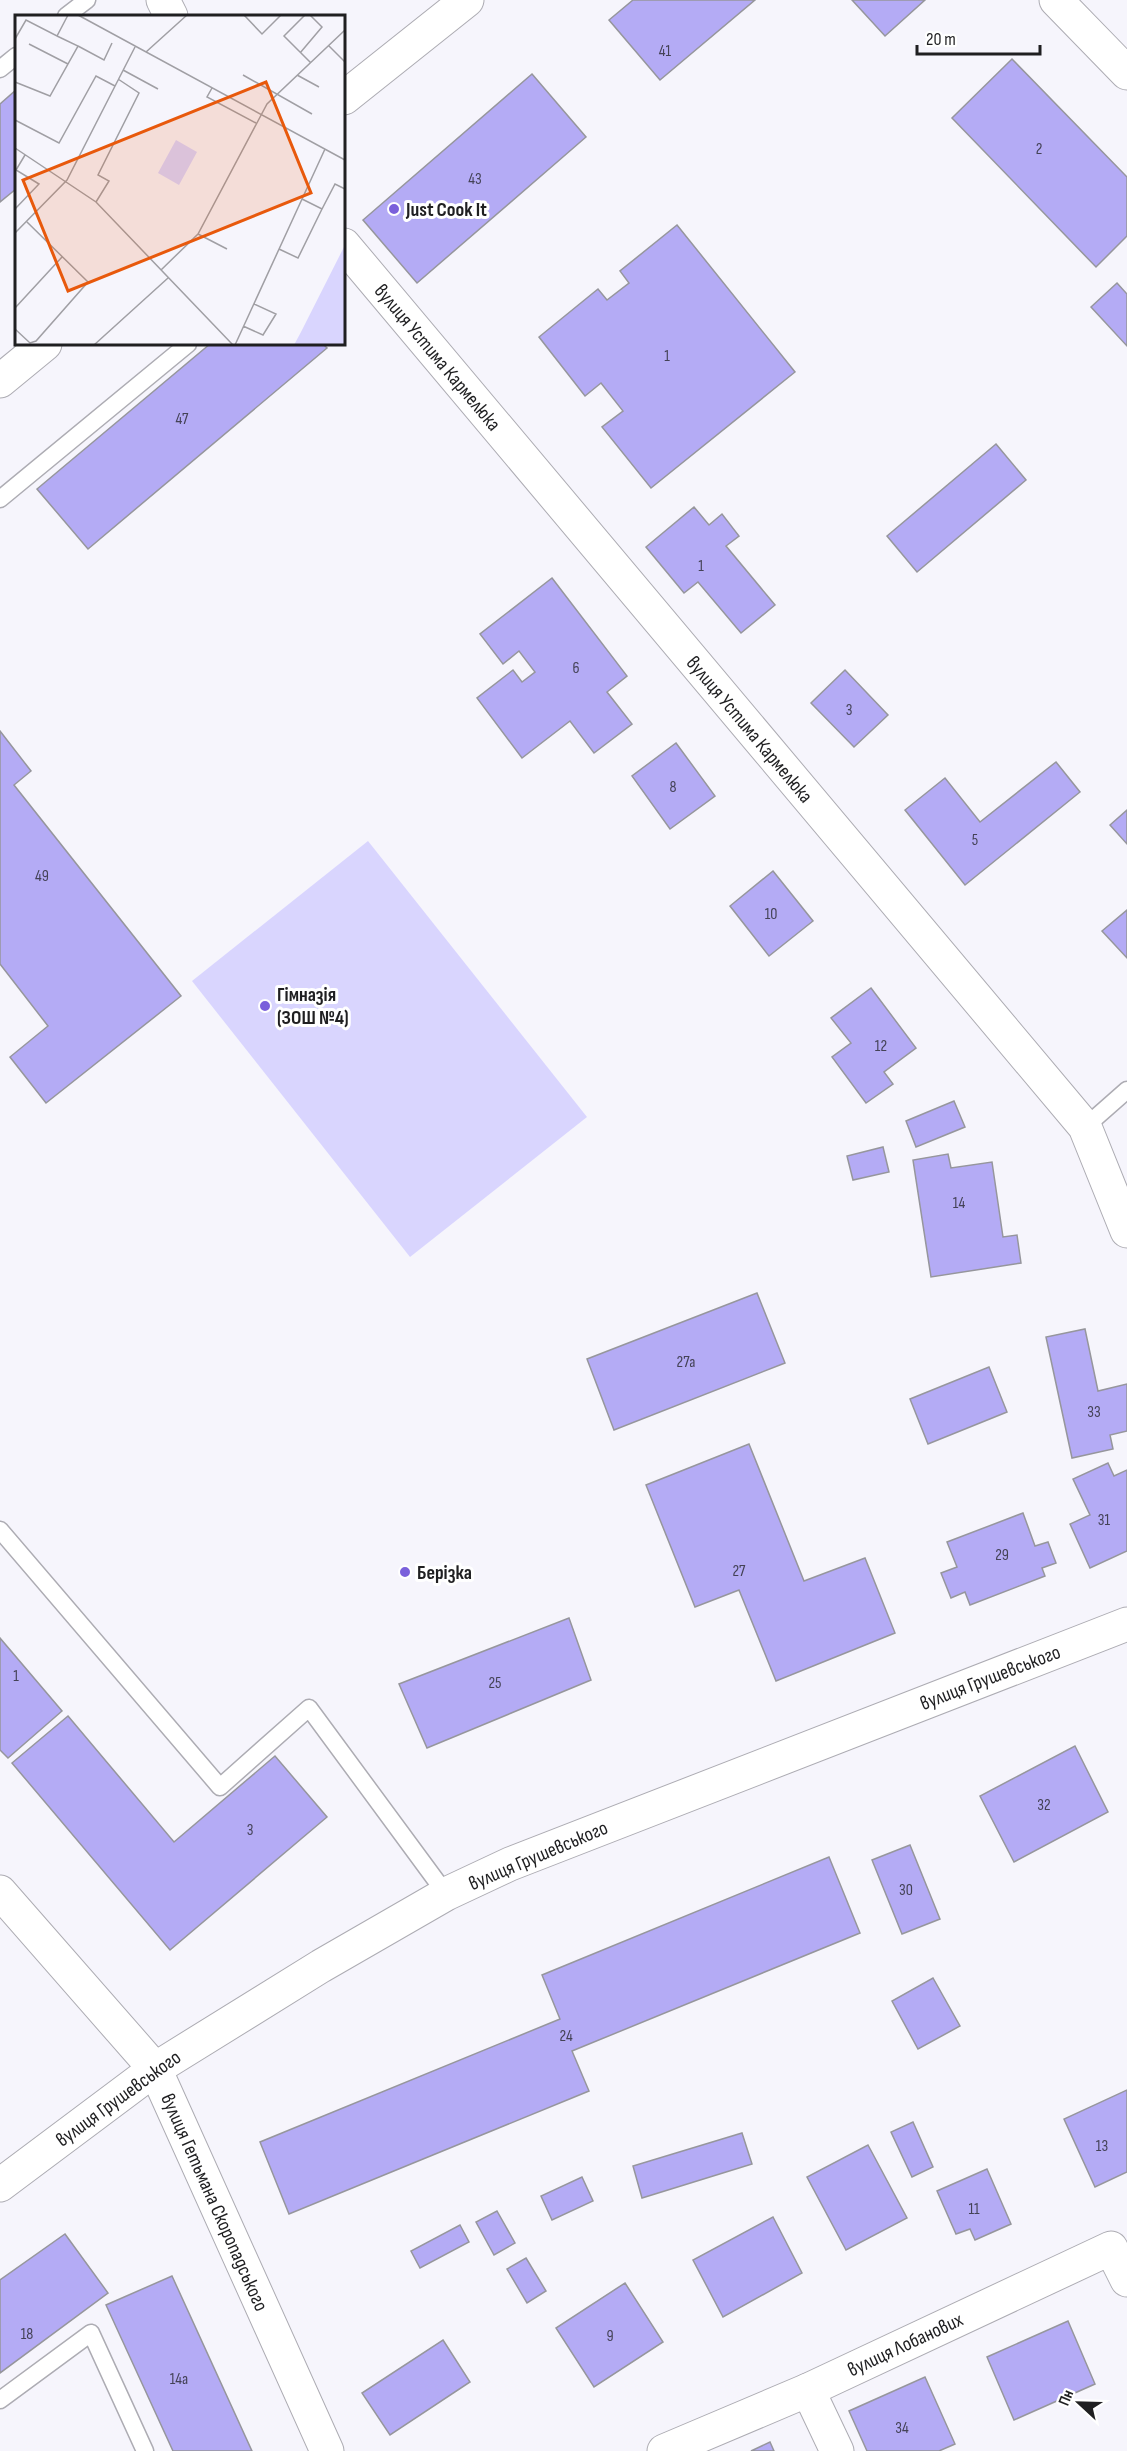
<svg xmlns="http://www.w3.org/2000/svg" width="1127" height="2451" font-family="'Sofia Sans Condensed',sans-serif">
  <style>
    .green { fill: #d9d5fe }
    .building { fill: #b4abf5; stroke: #96969c; stroke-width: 1.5 }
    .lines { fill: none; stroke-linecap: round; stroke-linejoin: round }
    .service-casing { stroke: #adacb3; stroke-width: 19 }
    .minor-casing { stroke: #adacb3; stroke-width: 35 }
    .tertiary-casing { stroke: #adacb3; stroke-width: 35 }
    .secondary-casing { stroke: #adacb3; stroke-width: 35 }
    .service { stroke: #fff; stroke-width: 16 }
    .minor { stroke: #fff; stroke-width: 33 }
    .tertiary { stroke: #fff; stroke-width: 33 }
    .secondary { stroke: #fff; stroke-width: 33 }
    .poi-dot { fill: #7a60db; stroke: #fff; stroke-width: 2 }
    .labels { text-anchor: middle; stroke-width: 6; stroke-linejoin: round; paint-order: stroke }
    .number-label { font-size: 16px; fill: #444256 }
    .poi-label { font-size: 20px; font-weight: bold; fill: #1f1f21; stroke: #fff; text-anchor: start }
    .street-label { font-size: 20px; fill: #1f1f21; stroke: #fff }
    .inset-road { fill: none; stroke: #a09fa4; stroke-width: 1.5 }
    .view { fill: #e8590c; fill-opacity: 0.15; stroke: #e8590c; stroke-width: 3 }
    .inset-edge { fill: none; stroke: #1f1f21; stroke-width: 3 }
  </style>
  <rect width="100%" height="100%" fill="#f6f5fc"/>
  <polygon class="green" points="368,841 587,1117 410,1257 192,981"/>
  <g class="building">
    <polygon points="633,0 755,0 660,80 609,20"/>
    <polygon points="852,0 925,0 885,36"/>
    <polygon points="1012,59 1127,177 1127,236 1096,267 952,118"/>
    <polygon points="532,74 586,137 417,283 363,220"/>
    <polygon points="16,90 16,189 0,202 0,104"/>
    <polygon points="677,225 795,372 651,488 602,427 623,411 601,383 585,396 539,337 598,289 607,300 629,283 620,271"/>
    <polygon points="1117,283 1127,294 1127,346 1091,307"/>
    <polygon points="210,344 323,344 327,348 88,549 37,489"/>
    <polygon points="996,444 1026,480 917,572 887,536"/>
    <polygon points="694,507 709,525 722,514 739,536 726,546 775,605 741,633 698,582 684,593 646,547"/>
    <polygon points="552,578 627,676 607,692 632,724 594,753 570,721 522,758 477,698 513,670 522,682 535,672 519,651 503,664 480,634"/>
    <polygon points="845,670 888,715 854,747 811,703"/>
    <polygon points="0,731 31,771 14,785 181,996 46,1103 10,1057 48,1026 0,964"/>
    <polygon points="676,743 715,796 670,829 632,776"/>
    <polygon points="1056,762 1080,792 965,885 905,810 945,778 980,822"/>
    <polygon points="1127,810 1127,844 1110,825"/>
    <polygon points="773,871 813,921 769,956 730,906"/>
    <polygon points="1127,910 1127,958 1102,931"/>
    <polygon points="871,988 916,1048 884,1072 893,1084 866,1103 832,1057 851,1043 831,1018"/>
    <polygon points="954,1101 965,1127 916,1147 906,1121"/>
    <polygon points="883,1147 889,1172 853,1180 847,1156"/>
    <polygon points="948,1154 951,1168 992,1162 1003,1237 1017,1235 1021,1263 931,1277 913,1160"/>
    <polygon points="757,1293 785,1363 614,1430 587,1359"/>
    <polygon points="1085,1329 1098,1391 1127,1384 1127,1431 1110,1435 1113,1449 1072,1458 1046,1337"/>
    <polygon points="989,1367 1007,1412 928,1444 910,1399"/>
    <polygon points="749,1444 804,1581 865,1558 895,1633 776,1681 739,1590 695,1607 646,1485"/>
    <polygon points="1108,1463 1114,1476 1127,1470 1127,1551 1090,1568 1070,1524 1090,1515 1073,1479"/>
    <polygon points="1023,1513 1035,1546 1048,1542 1056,1563 1042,1568 1045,1576 970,1605 965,1592 951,1598 941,1573 957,1567 947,1542"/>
    <polygon points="569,1618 591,1680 427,1748 399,1684"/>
    <polygon points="0,1638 62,1711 8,1758 0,1750"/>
    <polygon points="68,1716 174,1842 275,1756 327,1817 170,1950 12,1763"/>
    <polygon points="1075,1746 1108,1812 1014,1862 980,1796"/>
    <polygon points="910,1845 940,1919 902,1934 872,1860"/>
    <polygon points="829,1857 860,1933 572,2051 589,2091 289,2214 260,2142 560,2019 542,1975"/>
    <polygon points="933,1978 960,2026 918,2049 892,2001"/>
    <polygon points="1127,2090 1127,2172 1095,2187 1064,2119"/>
    <polygon points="913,2122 933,2167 912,2177 891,2132"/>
    <polygon points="742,2133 752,2164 642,2198 633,2166"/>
    <polygon points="868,2145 907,2218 846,2250 807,2177"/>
    <polygon points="987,2169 1011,2224 975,2240 970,2229 956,2234 937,2191"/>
    <polygon points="582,2177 593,2201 552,2220 541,2196"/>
    <polygon points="497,2211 515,2243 494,2255 476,2222"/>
    <polygon points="773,2217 802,2273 723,2317 693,2260"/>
    <polygon points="460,2225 469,2242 420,2268 411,2251"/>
    <polygon points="65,2234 108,2293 0,2373 0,2280"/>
    <polygon points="526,2258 546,2291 527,2303 507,2269"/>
    <polygon points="172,2276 252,2451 173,2451 106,2305"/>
    <polygon points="625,2283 663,2342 594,2387 556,2328"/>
    <polygon points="1068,2321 1095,2384 1014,2420 987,2357"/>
    <polygon points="443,2340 470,2382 390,2435 362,2393"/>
    <polygon points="925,2377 955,2444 939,2451 867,2451 849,2411"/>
    <polygon points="770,2442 774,2451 751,2451"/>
  </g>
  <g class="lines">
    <g class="service-casing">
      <g id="service">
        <polyline points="66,16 87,0"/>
        <polyline points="0,69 16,56"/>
        <polyline points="0,499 188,344"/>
        <polyline points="1085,1127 1127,1090"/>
        <polyline points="0,1530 220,1787 309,1708 446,1894"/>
        <polyline points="0,2400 91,2333 145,2451"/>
      </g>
    </g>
    <g class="minor-casing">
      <g id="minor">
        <polyline points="163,0 171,16"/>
        <polyline points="0,1892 155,2069 327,2451"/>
        <polyline points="808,2390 837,2451"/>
        <polyline points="664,2451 808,2390 1111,2248 1127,2280"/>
      </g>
    </g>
    <g class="tertiary-casing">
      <g id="tertiary">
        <polyline points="1056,0 1127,73"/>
        <polyline points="344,245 1085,1127 1127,1231"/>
        <polyline points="0,2185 155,2069 321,1966 446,1894 510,1864 1127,1624"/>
      </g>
    </g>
    <g class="secondary-casing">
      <g id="secondary">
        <polyline points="344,98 467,0"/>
        <polyline points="0,381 45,344"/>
      </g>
    </g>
    <use href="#service" class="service"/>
    <use href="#minor" class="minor"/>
    <use href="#tertiary" class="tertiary"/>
    <use href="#secondary" class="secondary"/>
  </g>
  <g class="poi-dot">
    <circle cx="394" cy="209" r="6"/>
    <circle cx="265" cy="1006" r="6"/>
    <circle cx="405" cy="1572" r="6"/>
  </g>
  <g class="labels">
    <g class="number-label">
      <text x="665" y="56">41</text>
      <text x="1039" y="154">2</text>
      <text x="475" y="184">43</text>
      <text x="667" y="361">1</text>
      <text x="182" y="424">47</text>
      <text x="701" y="571">1</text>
      <text x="576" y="673">6</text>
      <text x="849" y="715">3</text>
      <text x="673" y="792">8</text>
      <text x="975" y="845">5</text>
      <text x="42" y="881">49</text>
      <text x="771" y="919">10</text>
      <text x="881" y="1051">12</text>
      <text x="959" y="1208">14</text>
      <text x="686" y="1367">27а</text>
      <text x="1094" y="1417">33</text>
      <text x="1104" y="1525">31</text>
      <text x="1002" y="1560">29</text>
      <text x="739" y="1576">27</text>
      <text x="16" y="1681">1</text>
      <text x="495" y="1688">25</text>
      <text x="1044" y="1810">32</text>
      <text x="250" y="1835">3</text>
      <text x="906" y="1895">30</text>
      <text x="566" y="2041">24</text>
      <text x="1102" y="2151">13</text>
      <text x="974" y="2214">11</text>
      <text x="27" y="2339">18</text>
      <text x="610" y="2341">9</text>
      <text x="179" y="2384">14а</text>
      <text x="902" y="2433">34</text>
    </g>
    <g class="poi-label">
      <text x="406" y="216">Just Cook It</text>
      <text x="277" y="1001">Гімназія<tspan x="277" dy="23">(ЗОШ №4)</tspan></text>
      <text x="417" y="1579">Берізка</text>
    </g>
    <g class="street-label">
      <text transform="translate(438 357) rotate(50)" y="7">вулиця Устима Кармелюка</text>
      <text transform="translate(750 729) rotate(50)" y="7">вулиця Устима Кармелюка</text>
      <text transform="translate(990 1677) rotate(-21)" y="7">вулиця Грушевського</text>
      <text transform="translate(538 1855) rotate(-23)" y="7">вулиця Грушевського</text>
      <text transform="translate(118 2098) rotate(-36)" y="7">вулиця Грушевського</text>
      <text transform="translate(215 2202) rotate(66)" y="7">вулиця Гетьмана Скоропадського</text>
      <text transform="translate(905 2344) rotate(-25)" y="7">вулиця Лобанових</text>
    </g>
  </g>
  <g transform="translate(15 15)">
    <rect width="330" height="330" fill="#f6f5fc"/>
    <path d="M161 125 182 137 164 170 143 158ZM330 230V330H279L286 317Z" fill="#d9d5fe"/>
    <path class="inset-road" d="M63 0 330 145M229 0 247 19 266 0M290 0 269 21 296 48M0 24 11 5 42 21 53 0M14 29 53 49M63 31 89 45 97 28M314 31 330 47M131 37 172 0M285 38 307 12 295 0M108 55 143 74M228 60 297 99M282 60 304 72M0 67 35 81 63 31 42 21M197 73 192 82 241 108M0 105 44 128 81 61 100 71M0 133 81 187 218 330M287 184 307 194 320 169 330 174M81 187 94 166 83 160 124 78 103 64M0 194 24 169 1 155 10 140M0 218 52 165 120 32M183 219 212 234M264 234 283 243 307 194M146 255 183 219 252 89 330 15M0 293 47 242M228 311 248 320 261 299 239 289M0 314 15 328 21 326 73 267 12 207M79 330 153 263M220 330 310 134"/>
    <path class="view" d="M251 67 296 178 53 276 8 165Z"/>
    <rect width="330" height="330" class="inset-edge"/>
  </g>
  <g transform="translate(1079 2403) rotate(292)" stroke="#ffffff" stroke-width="4.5" paint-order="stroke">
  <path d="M0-4.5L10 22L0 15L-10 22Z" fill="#1f1f21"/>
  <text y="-9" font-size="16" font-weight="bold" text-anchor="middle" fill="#1f1f21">Пн</text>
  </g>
  <path d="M917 45v9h123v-9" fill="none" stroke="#1f1f21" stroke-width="3"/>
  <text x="926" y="45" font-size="18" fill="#1f1f21" stroke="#ffffff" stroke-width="4.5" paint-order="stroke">20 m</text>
</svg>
